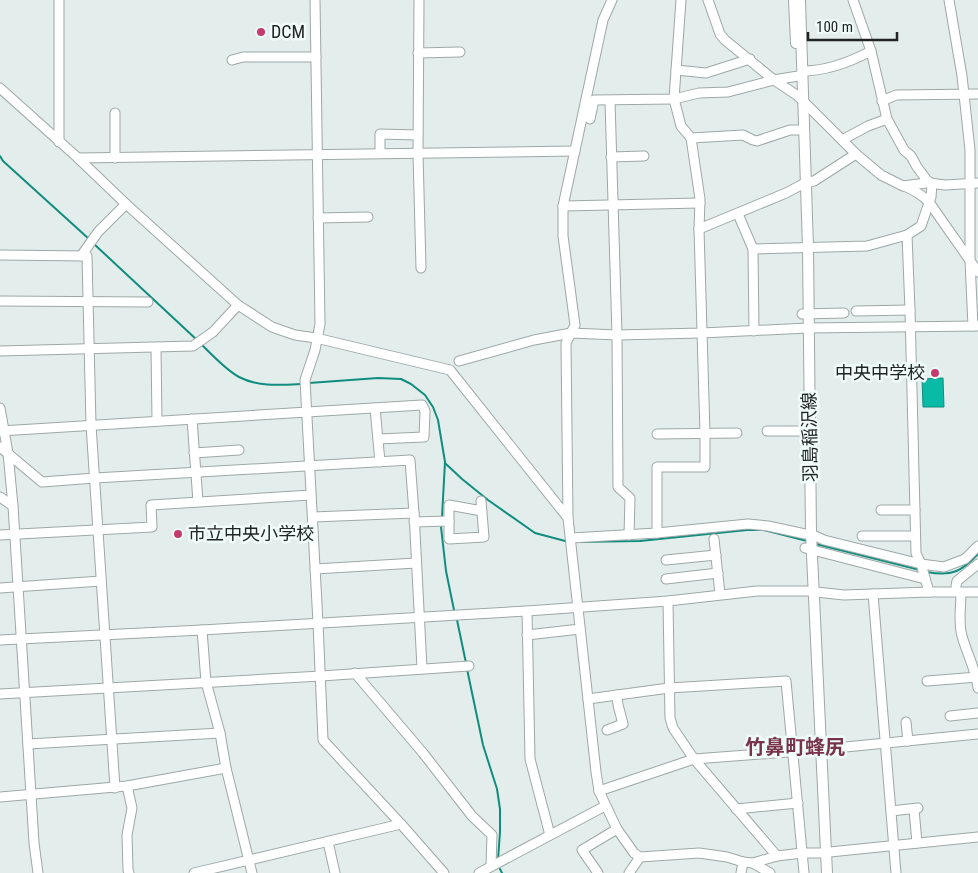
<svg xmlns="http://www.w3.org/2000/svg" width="978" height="873" font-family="'Roboto Condensed','Noto Sans JP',sans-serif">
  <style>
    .water { fill: #09baa7; stroke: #108d7f }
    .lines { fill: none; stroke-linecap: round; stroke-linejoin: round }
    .stream { stroke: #108d7f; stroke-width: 2 }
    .minor-casing { stroke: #9da8a6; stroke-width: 11 }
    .major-casing { stroke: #9da8a6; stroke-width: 12 }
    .minor { stroke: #fff; stroke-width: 9 }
    .major { stroke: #fff; stroke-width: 10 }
    .poi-dot { fill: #c4396e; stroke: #f0fcf9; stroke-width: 2 }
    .labels { text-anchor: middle; stroke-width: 5; stroke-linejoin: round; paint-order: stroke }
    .poi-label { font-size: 18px; fill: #202423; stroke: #f0fcf9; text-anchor: start }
    .street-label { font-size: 18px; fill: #202423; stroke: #f0fcf9 }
    .quarter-label { font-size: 20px; font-weight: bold; fill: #783249; stroke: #f0fcf9 }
  </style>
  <rect width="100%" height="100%" fill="#e3eeec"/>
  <polygon class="water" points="943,378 944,407 923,407 922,379"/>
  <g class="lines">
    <g class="stream">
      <polyline points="0,156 3,161 89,239"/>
      <polyline points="94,244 197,340"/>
      <path d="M200 343C210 353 227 371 239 377 258 387 281 385 301 384"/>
      <polyline points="309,383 378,378 401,379 411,384 425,395 433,407 438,420 445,462 442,517"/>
      <polyline points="446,464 462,479 488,500 535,533 569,542"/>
      <polyline points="441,527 446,571 454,610"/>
      <polyline points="573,542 640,541 747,530 764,530 807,541"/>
      <polyline points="816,544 920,570"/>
      <path d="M927 572C952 577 962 571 978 554"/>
      <polyline points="457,620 466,663"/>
      <polyline points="467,669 483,745 497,789 500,809 500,832 498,860"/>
      <polyline points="500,869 502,873"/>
    </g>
    <g class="minor-casing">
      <g id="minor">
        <polyline points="59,0 59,142"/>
        <polyline points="315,0 320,324 315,350 305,380 318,623 323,740 401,824 444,873"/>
        <polyline points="419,0 418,154 421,268"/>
        <polyline points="612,0 603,20 563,206 563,236 575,325 566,343 568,518 596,772 599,791 617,829 634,853 640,857 699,853 727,857 743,862 753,863 777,856 802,853 820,853 978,837"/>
        <polyline points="708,0 720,34 725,40 774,80 798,96 856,154 881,175 903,186 926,183 928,181"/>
        <polyline points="853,0 871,51 887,119 904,150 911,156 917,167 929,183 945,185 978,183"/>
        <polyline points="949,0 962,76 970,150 970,261 973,326"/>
        <polyline points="418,53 460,52"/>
        <polyline points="232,60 243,57 316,57"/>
        <polyline points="676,70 706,73 750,59"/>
        <path d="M803 71C827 71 850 62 871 51"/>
        <polyline points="0,88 78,158 126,204 238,305 272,327 295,335 316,338 450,370 568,518"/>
        <polyline points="610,101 617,335 618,487 630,498 629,535"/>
        <polyline points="882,101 896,95 978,94"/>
        <polyline points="115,113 115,158"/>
        <polyline points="590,119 594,100 674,99 699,93 728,92 774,80 798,76"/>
        <polyline points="691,138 743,135 753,140 757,141 790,130 799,130"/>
        <polyline points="842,140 868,126 887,119"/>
        <polyline points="380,153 380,134 418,135"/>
        <polyline points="611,157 644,156"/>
        <polyline points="78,158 575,151"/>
        <path d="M904 186C914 190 922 195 929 202L978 272"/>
        <polyline points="563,206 700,203"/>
        <polyline points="738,214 753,249 867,246 907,235 921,226 931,197 932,183"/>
        <polyline points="318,218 368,217"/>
        <polyline points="699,229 786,193 805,183 814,181 856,154"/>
        <polyline points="907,235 910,310 916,553 921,564 929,592"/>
        <polyline points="753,249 754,331"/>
        <polyline points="0,255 87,256 91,425 115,788"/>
        <polyline points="81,256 98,232 126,204"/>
        <polyline points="0,301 148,302"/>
        <polyline points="856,311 910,310"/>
        <polyline points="802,314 844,313"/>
        <polyline points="156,348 157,421"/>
        <polyline points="0,351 193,346 213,332 238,305"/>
        <polyline points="459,361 534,340 571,333 617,335 702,333 808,328 978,326"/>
        <polyline points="0,408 8,453 13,506 34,843 38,873"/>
        <polyline points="375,408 380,462"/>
        <polyline points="192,419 198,502"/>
        <polyline points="0,431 422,405 425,411 424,437 378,439"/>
        <polyline points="767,431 810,431"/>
        <polyline points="657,434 737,433"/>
        <polyline points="0,447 42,482 95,478 410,460 414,513 422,668"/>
        <polyline points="194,453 239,450"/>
        <polyline points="0,497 13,506"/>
        <polyline points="481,501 484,537 449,539 449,505 482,511"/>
        <polyline points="881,510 915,510"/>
        <polyline points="313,517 414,513"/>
        <polyline points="414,522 449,521"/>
        <polyline points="657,533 657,467 705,467 705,434 699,229 700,199 691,138 681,126 674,99 681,0"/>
        <polyline points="0,535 152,527 151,505 311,495"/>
        <polyline points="862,536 915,536"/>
        <polyline points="571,538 657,533 748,524 768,526 805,534 811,534 824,540 921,564 944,567 965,559 978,546"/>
        <polyline points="714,539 720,594"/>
        <polyline points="805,548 925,579"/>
        <polyline points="666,560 716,555"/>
        <polyline points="315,569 416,563"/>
        <polyline points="666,579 718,573"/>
        <polyline points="956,586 957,581 978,564"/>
        <polyline points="0,588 101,581"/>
        <path d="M961 593C961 607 958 622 962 636 967 654 976 670 978 688"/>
        <polyline points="873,594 896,873"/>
        <polyline points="668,601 670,718 673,728 694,759 777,856"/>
        <polyline points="527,611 530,759 550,835"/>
        <polyline points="202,630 206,682 220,733 226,768 252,873"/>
        <polyline points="527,635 580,629"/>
        <polyline points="0,640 202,630 527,611 668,601 757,591 807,591 844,595 929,592 978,592"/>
        <polyline points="355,673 423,753 472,816 492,835 491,866"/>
        <polyline points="927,681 978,677"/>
        <polyline points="0,694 321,676 469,666"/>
        <polyline points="588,699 669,688 786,681 804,873"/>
        <polyline points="950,716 978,713"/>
        <polyline points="906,722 908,741"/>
        <polyline points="607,730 623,724 618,705 617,695"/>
        <polyline points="28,744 220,733"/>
        <polyline points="127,786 132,808 127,835 128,870 129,873"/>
        <polyline points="599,791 694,759 815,750 978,734"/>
        <polyline points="0,797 127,786 226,768"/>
        <polyline points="736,809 798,803"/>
        <polyline points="914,809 917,843"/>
        <polyline points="891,811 918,808"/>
        <polyline points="328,842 335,873"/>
        <polyline points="753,863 770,873"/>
        <polyline points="194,873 401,824"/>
        <polyline points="479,873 605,806"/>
        <polyline points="598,873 582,850 617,829"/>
        <polyline points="629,873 640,857"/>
        <polyline points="741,873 743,862"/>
      </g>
    </g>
    <g class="major-casing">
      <g id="major">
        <polyline points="794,0 796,43"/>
        <polyline points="800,0 808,248 811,534 827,873"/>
      </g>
    </g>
    <use href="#minor" class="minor"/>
    <use href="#major" class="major"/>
  </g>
  <g class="poi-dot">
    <circle cx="261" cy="32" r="5"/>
    <circle cx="935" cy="373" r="5"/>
    <circle cx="178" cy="534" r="5"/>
  </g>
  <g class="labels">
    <g class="poi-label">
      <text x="271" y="38">DCM</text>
      <text x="925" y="379" text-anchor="end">中央中学校</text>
      <text x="188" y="540">市立中央小学校</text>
    </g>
    <g class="street-label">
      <text transform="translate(810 437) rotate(-91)" y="6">羽島稲沢線</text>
    </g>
    <g class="quarter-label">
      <text x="795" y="754">竹鼻町蜂尻</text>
    </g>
  </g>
  <path d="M808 32v8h89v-8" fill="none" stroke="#202423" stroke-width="2.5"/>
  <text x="816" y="32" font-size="15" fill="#202423" stroke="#f0fcf9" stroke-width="4" paint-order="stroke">100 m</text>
</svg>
